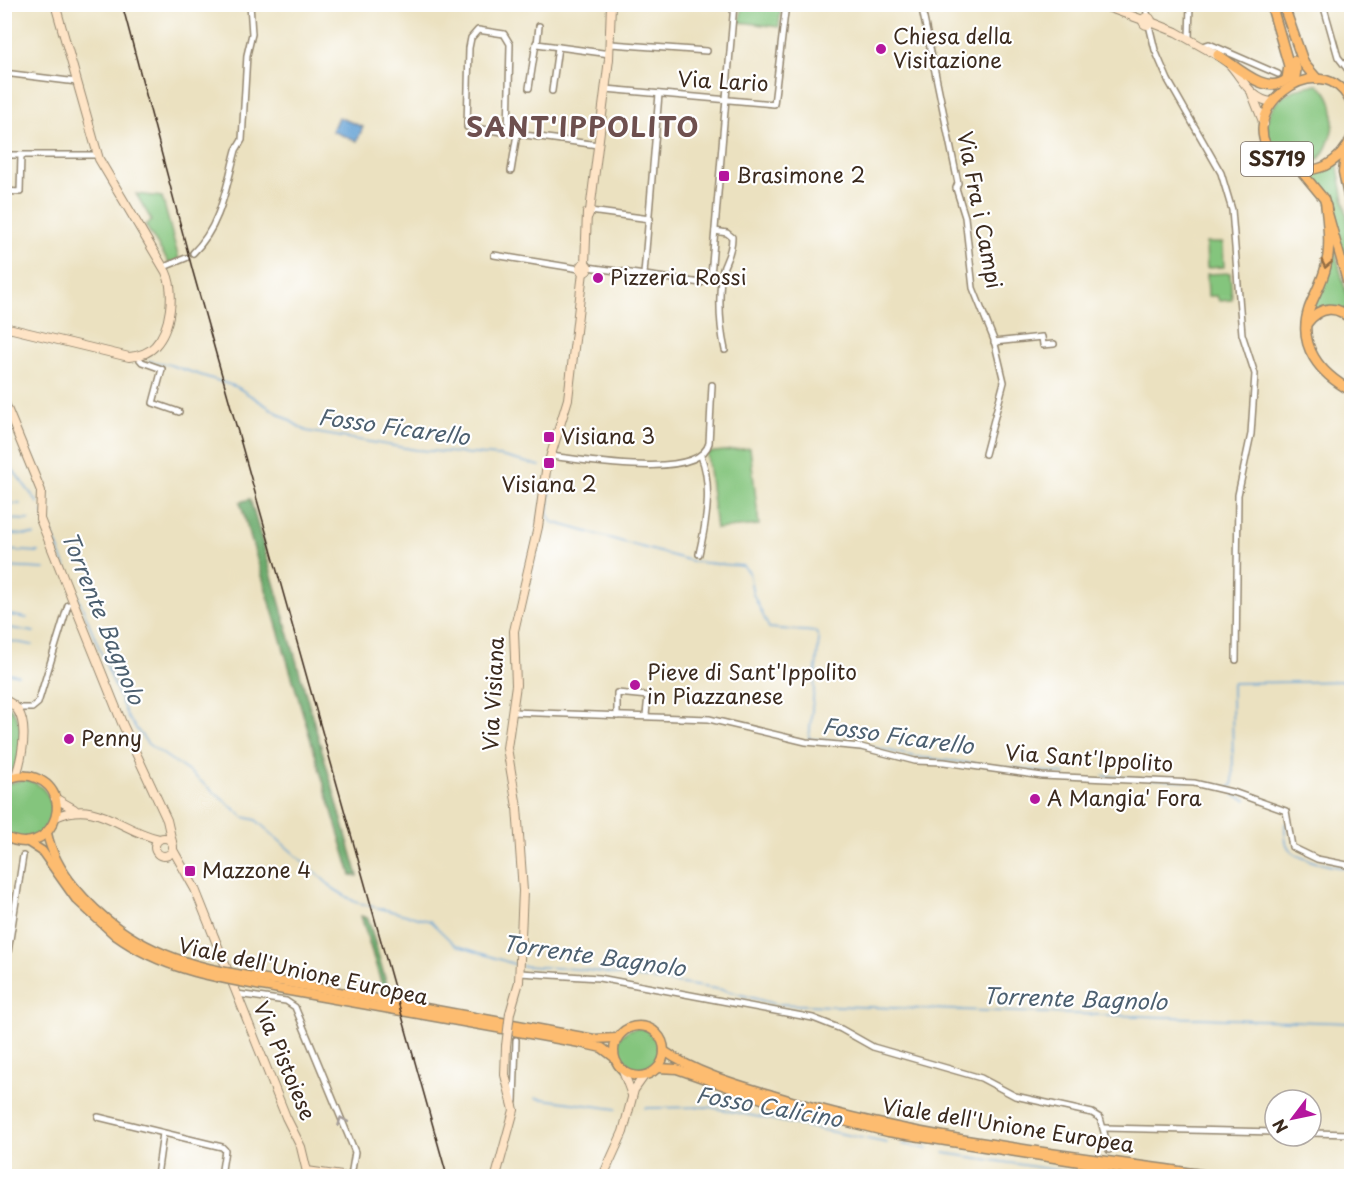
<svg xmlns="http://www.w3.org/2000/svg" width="1356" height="1181" font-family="'Playpen Sans',sans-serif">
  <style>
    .green { fill: #84c57d; stroke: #60784e; stroke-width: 1.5 }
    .forest { fill: #6baa6c; stroke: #536a45; stroke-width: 1.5 }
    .water { fill: #63a1d4; stroke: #4f6679; stroke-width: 1.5 }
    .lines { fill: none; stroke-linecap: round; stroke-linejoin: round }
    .stream { stroke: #63a1d4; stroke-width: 1.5 }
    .street-casing { stroke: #93866f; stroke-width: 8 }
    .secondary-casing { stroke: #93866f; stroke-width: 10 }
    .primary-casing { stroke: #93866f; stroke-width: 11 }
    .highway-casing { stroke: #93866f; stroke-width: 12 }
    .street { stroke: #fff; stroke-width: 5 }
    .secondary { stroke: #fee4c6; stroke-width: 8 }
    .primary { stroke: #fdbc70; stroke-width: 8 }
    .highway { stroke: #fdbc70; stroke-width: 9 }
    .rail { stroke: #3b2a1e; stroke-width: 1.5 }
    .secondary-bridge-casing { stroke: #93866f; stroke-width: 10; stroke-linecap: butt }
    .primary-bridge-casing { stroke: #93866f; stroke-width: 11; stroke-linecap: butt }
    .secondary-bridge { stroke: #fee4c6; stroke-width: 8 }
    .primary-bridge { stroke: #fdbc70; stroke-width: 8 }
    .oneway { stroke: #926c43 }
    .oneway2 { stroke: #a79f9a }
    .poi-dot { fill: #b5179e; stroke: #fff; stroke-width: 2 }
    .labels { text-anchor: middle; stroke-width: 4.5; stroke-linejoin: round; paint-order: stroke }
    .shield { fill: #fff; stroke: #766a62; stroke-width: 1.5 }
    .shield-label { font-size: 20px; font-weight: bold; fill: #3b2a1e }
    .poi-label { font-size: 21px; fill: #3b2a1e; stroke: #fff; text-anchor: start }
    .street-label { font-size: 21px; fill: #3b2a1e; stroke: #fff }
    .water-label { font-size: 22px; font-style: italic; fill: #4d6070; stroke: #fff }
    .district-label { font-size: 27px; font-weight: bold; letter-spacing: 1.5px; fill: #6e504f; stroke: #fff }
  </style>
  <rect width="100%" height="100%" fill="#fff"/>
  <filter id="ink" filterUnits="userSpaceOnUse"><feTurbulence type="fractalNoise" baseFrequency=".0167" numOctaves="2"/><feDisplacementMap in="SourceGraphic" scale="12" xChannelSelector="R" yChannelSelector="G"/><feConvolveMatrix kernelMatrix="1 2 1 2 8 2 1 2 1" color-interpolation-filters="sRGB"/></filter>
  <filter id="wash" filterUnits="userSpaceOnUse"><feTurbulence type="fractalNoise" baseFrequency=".008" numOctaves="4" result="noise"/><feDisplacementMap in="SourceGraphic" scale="24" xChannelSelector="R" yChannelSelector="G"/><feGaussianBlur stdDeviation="1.35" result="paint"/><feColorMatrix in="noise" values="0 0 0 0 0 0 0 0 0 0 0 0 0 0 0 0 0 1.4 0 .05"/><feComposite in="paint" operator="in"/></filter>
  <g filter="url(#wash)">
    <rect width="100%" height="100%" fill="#ebe1c0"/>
    <g class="green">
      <polygon points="742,5 781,5 779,27 740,22"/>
      <path d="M1318 85C1356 107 1316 207 1276 152 1251 118 1281 85 1318 85Z"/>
      <polygon points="1337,162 1351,239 1351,289 1325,191 1309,173"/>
      <polygon points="136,194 162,197 179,259 169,263 145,225 152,221"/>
      <polygon points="1206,243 1223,243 1224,267 1207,268"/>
      <polygon points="1333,243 1351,311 1351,317 1348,314 1311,312"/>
      <polygon points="1230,273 1232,300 1219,301 1217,296 1208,296 1207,274"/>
      <polygon points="750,448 759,525 716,529 707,453"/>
      <path d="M5 704C27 716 26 765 5 776Z"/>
      <path d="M25 779C64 788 58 842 23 839 17 838 10 835 5 833L4 785Z"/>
      <circle cx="638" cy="1050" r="22"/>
    </g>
    <g class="forest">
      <polygon points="250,499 358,876 351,875 240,502"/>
      <polygon points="361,916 368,918 388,989 383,989"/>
    </g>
    <polygon class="water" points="338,117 363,127 357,141 332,131"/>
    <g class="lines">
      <g class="stream">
        <polyline points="149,361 167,364 237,387 306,431 417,450 500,456 540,466"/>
        <polyline points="4,458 38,503"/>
        <polyline points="552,470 548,515 552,522 695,562 743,566 749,572 753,594 769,628 816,632 819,639 809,739 845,741 917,757 1065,774"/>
        <polyline points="4,487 6,487"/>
        <polyline points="4,503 20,504"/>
        <polyline points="43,512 128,718 148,744 192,774 244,817 256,820 334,889 355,902 430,921 455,945 517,965"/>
        <polyline points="4,519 29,520"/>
        <polyline points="4,534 34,535"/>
        <polyline points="4,550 39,552"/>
        <polyline points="4,567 45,569"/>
        <polyline points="4,614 27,618"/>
        <polyline points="4,627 34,632"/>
        <polyline points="4,640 32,645"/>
        <polyline points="4,654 7,654"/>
        <polyline points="4,672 18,675"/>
        <polyline points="1103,776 1194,781"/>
        <polyline points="1210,784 1228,788 1233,785 1232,683 1352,681"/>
        <polyline points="1233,795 1247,800"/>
        <path d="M1285 823C1285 831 1284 841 1288 847 1297 861 1336 867 1352 869"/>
        <polyline points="522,966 579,969 724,990 775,1004 1352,1023"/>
        <polyline points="536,1098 616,1109"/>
        <polyline points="645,1108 709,1107 887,1143"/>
        <polyline points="902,1144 927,1149"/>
        <polyline points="944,1153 1096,1176"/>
      </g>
    </g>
  </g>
  <g filter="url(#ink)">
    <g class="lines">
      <g class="street-casing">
        <g id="street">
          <polyline points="921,4 958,183 956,188 965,217 973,288 994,340 1004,382 985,454"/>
          <polyline points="1145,4 1148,17"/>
          <polyline points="1323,4 1338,57 1352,75"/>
          <polyline points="1149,25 1155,50 1168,80 1221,173 1232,210 1242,334 1255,374 1251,434 1238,495 1236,660"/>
          <polyline points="539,26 537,44 610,54"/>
          <polyline points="1189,38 1190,4"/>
          <polyline points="611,44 707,51"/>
          <polyline points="1203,46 1209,44 1278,74"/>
          <polyline points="4,73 77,82"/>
          <polyline points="529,88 536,43"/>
          <polyline points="606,89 774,104 786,4"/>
          <polyline points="552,91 558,47"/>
          <polyline points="508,133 510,44 504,34 478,30 471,38 469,48 467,127 598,145"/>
          <polyline points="4,155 97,155"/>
          <polyline points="511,171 517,134"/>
          <polyline points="4,191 20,192 21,155"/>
          <polyline points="590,211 650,219"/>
          <path d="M715 231 727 233 732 237C732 257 722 264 721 278 719 300 720 328 725 350"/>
          <path d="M193 253C221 226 226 187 236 150L242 140 247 55 252 34 250 4"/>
          <polyline points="494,255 580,269"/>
          <polyline points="164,267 186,258"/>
          <polyline points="588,267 701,283 711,276 734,4"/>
          <polyline points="644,274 659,94"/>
          <polyline points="994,342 1042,337 1043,345 1054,344"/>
          <polyline points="137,356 142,362 162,369 153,403 179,412"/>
          <path d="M550 456C580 459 699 482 709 443L712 385"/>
          <path d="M699 554C706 524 713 486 701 456"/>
          <polyline points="17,708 32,708 38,703 68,605"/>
          <polyline points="512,712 709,719 806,742 861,747 915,761 944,762 1042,776 1194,783 1236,793 1286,811 1292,847 1317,859 1352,866"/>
          <polyline points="617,716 617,693 648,696 646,715"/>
          <polyline points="520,973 599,978 813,1018 841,1029 873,1047 981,1078 1015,1096 1092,1113 1100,1118 1109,1150"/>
          <polyline points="4,978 23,856"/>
          <polyline points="237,994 286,1001 295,1007 355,1152 351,1176"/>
          <polyline points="514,1101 516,1040"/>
          <polyline points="98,1117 222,1147 225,1150 221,1176"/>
          <polyline points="1104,1128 1275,1132"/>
          <polyline points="1311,1133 1352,1134"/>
          <polyline points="157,1176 163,1133"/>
        </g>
      </g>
      <g class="secondary-casing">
        <g id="secondary">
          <polyline points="1099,4 1143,20"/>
          <circle cx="1147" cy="21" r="4"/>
          <polyline points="1151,22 1176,32 1222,58"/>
          <path d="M1231 66C1243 80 1252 100 1272 102"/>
          <polyline points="1252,94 1264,124"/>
          <polyline points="588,216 590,211 609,59 611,4"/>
          <circle cx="584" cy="268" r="4"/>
          <polyline points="585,264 587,213"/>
          <path d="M4 327 129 357C139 356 148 354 155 346 171 329 175 292 166 272L99 159 55 4"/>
          <polyline points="4,401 41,491 40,519 122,723 167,820 172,842"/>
          <path d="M4 700C33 709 23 754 16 776"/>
          <polyline points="55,798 74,809"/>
          <path d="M56 817C96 798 121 831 159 839"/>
          <circle cx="164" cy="847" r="9"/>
          <polyline points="173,850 195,889 286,1117 301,1147 308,1176"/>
          <polyline points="510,1013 519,982 523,891 517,807 507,748 516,685 514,631 538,527 546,471 568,399 583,272"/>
          <polyline points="623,1071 632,1095"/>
          <polyline points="307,1171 342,1176"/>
          <polyline points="496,1176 514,1110 505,1075 506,1046"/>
          <polyline points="603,1176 623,1132 634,1090 644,1076"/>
        </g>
      </g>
      <g class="primary-casing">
        <g id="primary">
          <path d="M1352 106C1324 36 1221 118 1281 162 1294 172 1310 172 1325 166 1338 159 1347 149 1352 136"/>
          <polyline points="1346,148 1343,172 1352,215"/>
          <polyline points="1300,170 1324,199 1352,299"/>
          <path d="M4 781C14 776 25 773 36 778 79 795 49 862 4 836"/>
          <path d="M47 833C55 872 88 906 119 929"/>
          <polyline points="28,842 42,851 76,899 115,935"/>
          <polyline points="285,982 594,1039 616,1038"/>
          <polyline points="284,990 580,1043 602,1048 614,1057"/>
          <circle cx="639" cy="1051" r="25"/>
          <path d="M664 1051C696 1073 735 1084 772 1095 915 1140 1067 1154 1215 1176"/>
          <polyline points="658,1068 677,1069 779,1105 888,1132 1169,1176"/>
        </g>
      </g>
      <g class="highway-casing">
        <g id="highway">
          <polyline points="1283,4 1304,64 1317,79"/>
          <path d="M1218 55C1237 67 1267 97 1287 79L1289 66 1271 4"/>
          <polyline points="1294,61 1296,70 1294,83"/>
          <path d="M1326 206C1328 225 1331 247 1326 266 1323 281 1314 295 1309 309 1297 346 1320 374 1352 391"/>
          <path d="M1307 323C1320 306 1338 304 1352 321"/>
        </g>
      </g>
      <use href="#street" class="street"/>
      <use href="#secondary" class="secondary"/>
      <use href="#primary" class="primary"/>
      <use href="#highway" class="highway"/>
      <polyline class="rail" points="122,4 193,272 447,1176"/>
      <g class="secondary-bridge-casing">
        <polyline id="secondary-bridge" points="506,1046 510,1013"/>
      </g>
      <g class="primary-bridge-casing">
        <g id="primary-bridge">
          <path d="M119 929C169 965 226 973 285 982"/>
          <path d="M115 935C166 972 224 979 284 990"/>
        </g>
      </g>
      <use href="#secondary-bridge" class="secondary-bridge"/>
      <use href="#primary-bridge" class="primary-bridge"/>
    </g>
    <defs><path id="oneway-chevron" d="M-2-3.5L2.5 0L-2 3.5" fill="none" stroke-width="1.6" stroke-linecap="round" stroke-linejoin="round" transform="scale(1.5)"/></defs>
    <use class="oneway" href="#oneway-chevron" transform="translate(1326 264) rotate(102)"/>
    <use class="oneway2" href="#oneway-chevron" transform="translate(342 1121) rotate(-112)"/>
  </g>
  <g class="poi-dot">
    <circle cx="881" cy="49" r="6"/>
    <rect x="718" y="170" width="12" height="12" rx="3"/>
    <circle cx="598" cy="278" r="6"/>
    <rect x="543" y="431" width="12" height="12" rx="3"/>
    <rect x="543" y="457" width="12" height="12" rx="3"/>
    <circle cx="635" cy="685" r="6"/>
    <circle cx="69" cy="739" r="6"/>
    <circle cx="1035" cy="799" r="6"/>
    <rect x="184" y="865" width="12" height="12" rx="3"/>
  </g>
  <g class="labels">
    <rect class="shield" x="1241" y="142" width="72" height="34" rx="4.5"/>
    <g class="shield-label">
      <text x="1277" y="166">SS719</text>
    </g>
    <g class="poi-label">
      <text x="893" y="44">Chiesa della<tspan x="893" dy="24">Visitazione</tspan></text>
      <text x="736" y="183">Brasimone 2</text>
      <text x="610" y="285">Pizzeria Rossi</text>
      <text x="561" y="444">Visiana 3</text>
      <text x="549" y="492" text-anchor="middle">Visiana 2</text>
      <text x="647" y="680">Pieve di Sant'Ippolito<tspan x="647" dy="24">in Piazzanese</tspan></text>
      <text x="81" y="746">Penny</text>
      <text x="1047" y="806">A Mangia' Fora</text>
      <text x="202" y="878">Mazzone 4</text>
    </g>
    <g class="street-label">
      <text transform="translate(723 82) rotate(3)" y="7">Via Lario</text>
      <text transform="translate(979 210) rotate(79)" y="7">Via Fra i Campi</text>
      <text transform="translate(494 694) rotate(-87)" y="7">Via Visiana</text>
      <text transform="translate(1089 759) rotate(4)" y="7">Via Sant'Ippolito</text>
      <text transform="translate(303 972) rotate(12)" y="7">Viale dell'Unione Europea</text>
      <text transform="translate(284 1061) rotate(67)" y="7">Via Pistoiese</text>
      <text transform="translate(1008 1126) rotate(9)" y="7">Viale dell'Unione Europea</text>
    </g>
    <g class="water-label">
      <text transform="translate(394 427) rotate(8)" y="8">Fosso Ficarello</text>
      <text transform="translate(103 618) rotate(68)" y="8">Torrente Bagnolo</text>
      <text transform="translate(898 736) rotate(8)" y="8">Fosso Ficarello</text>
      <text transform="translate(594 956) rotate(8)" y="8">Torrente Bagnolo</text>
      <text transform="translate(1075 999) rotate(2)" y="8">Torrente Bagnolo</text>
      <text transform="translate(769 1107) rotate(10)" y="8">Fosso Calicino</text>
    </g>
    <g class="district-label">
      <text x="583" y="137">SANT'IPPOLITO</text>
    </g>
  </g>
  <rect width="1356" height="1181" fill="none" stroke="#fff" stroke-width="24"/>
  <g transform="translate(1293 1118) rotate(238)"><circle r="28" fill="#ffffff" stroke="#b1aaa5" stroke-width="1.5"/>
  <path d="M0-4.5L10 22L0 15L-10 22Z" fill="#b5179e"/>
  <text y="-9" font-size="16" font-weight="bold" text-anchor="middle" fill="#3b2a1e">N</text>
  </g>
</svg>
